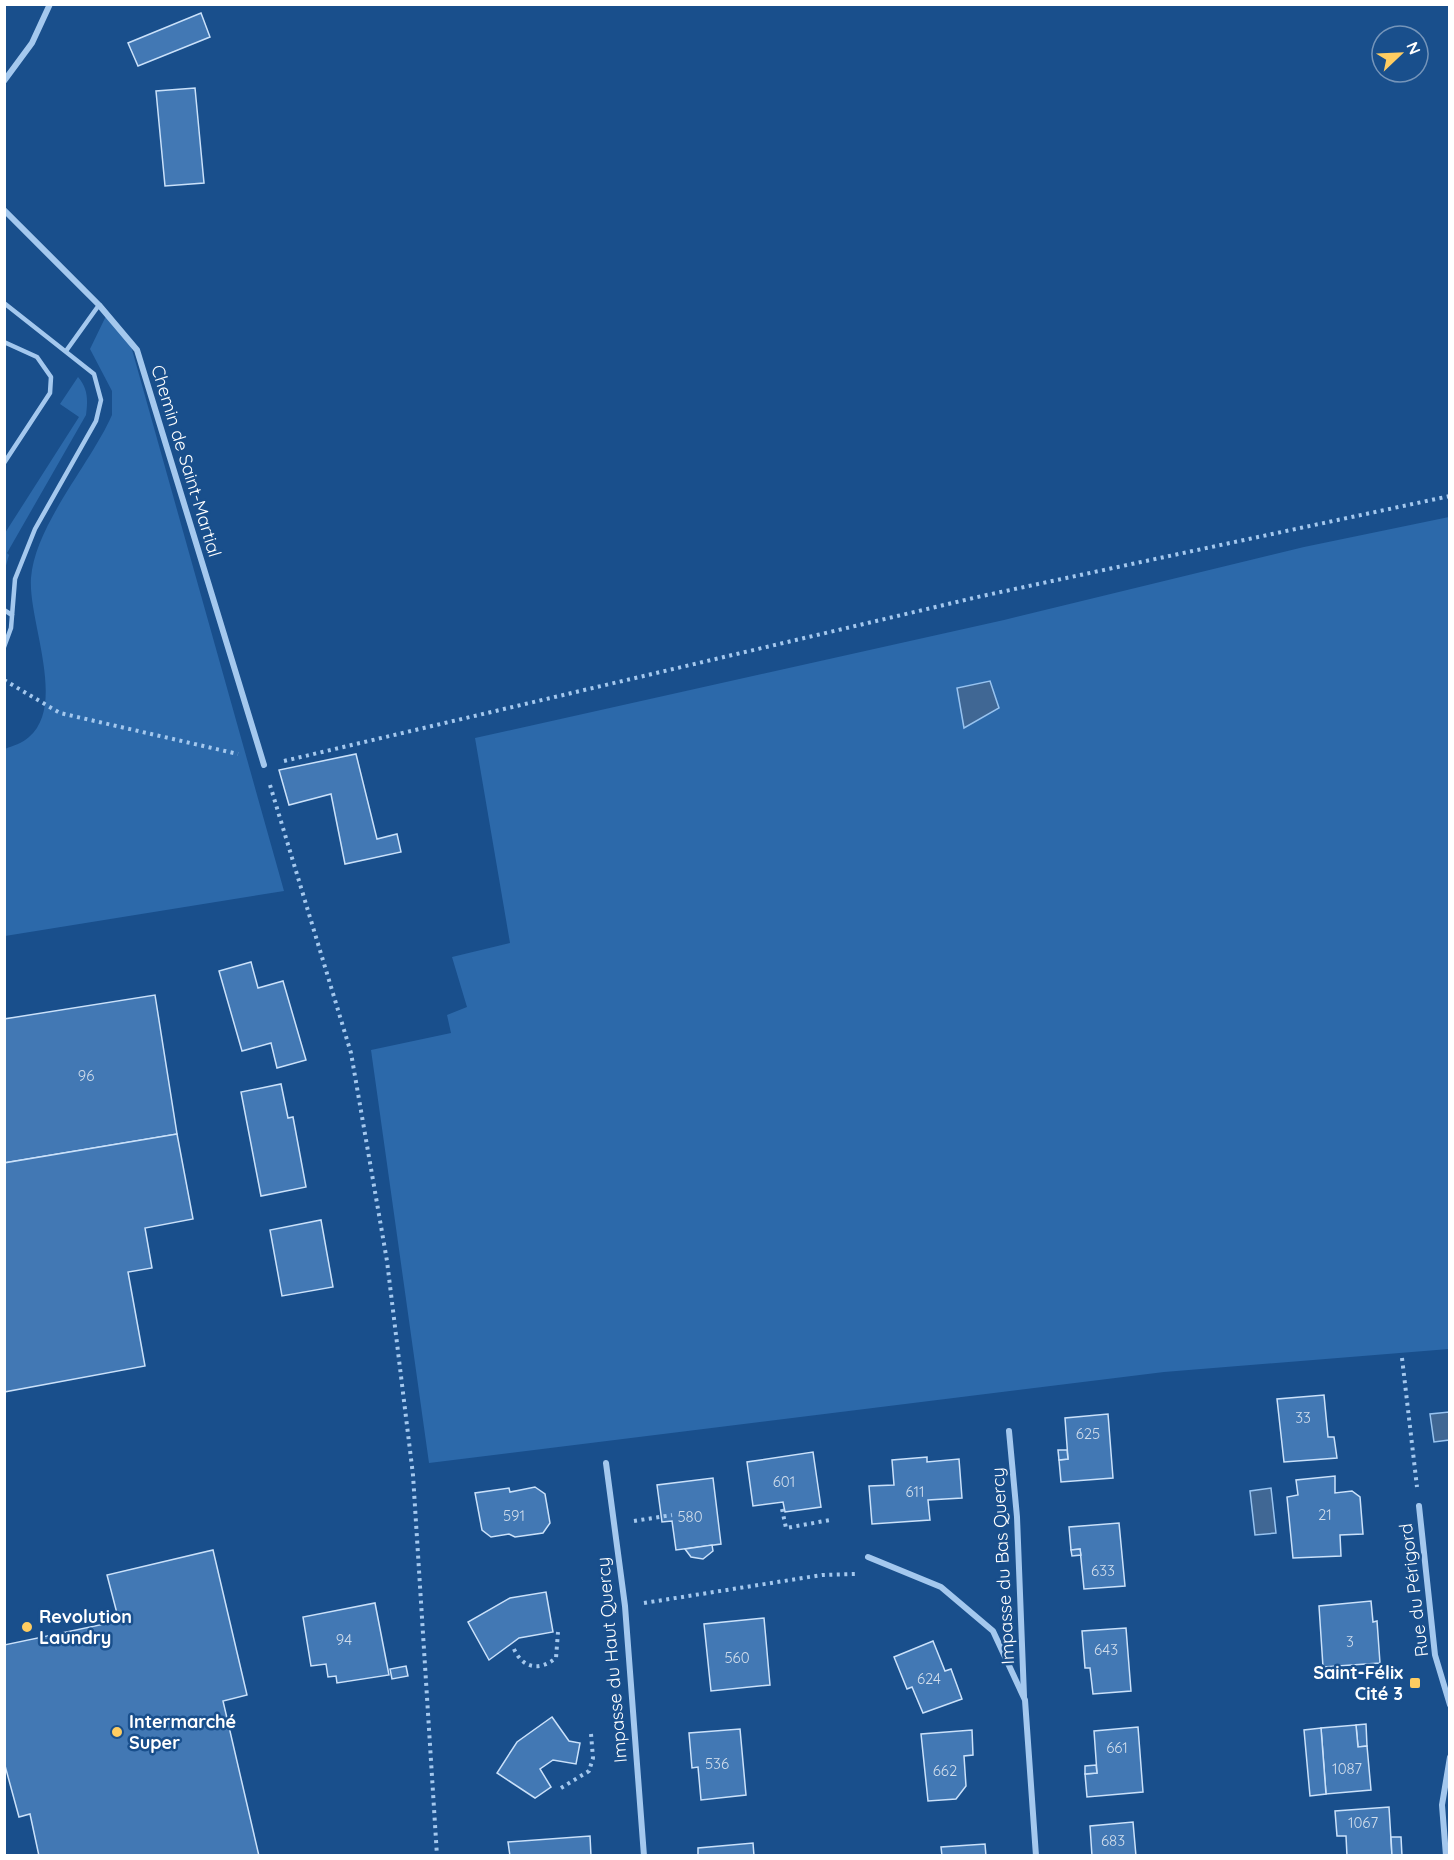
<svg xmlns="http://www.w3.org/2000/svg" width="1454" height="1860" font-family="Quicksand,sans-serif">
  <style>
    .green { fill: #2c69aa }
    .water { fill: #406794; stroke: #97c3f0; stroke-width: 1.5 }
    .building { fill: #4278b4; stroke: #cae1fa; stroke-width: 1.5 }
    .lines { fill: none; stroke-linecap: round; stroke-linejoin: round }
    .path { stroke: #a4c8ee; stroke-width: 4; stroke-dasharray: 3 4.5; stroke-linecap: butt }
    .lane { stroke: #a4c8ee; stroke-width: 4.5 }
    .street { stroke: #a4c8ee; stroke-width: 6 }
    .poi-dot { fill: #ffcd61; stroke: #194f8c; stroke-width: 2 }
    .labels { text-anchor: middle; stroke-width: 5; stroke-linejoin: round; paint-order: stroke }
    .number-label { font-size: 15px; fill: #d0ddec }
    .street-label { font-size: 18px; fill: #fff; stroke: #194f8c }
    .poi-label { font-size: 18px; font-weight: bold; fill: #fff; stroke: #194f8c; text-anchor: start }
  </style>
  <rect width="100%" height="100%" fill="#194f8c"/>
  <g class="green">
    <path d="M106 316 131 346 284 891 5 936V749C12 746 23 743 29 737 67 704 28 621 31 578 35 525 91 463 112 415V391L90 349Z"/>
    <path d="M78 377C88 389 88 399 86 415L7 553 9 555 5 569V533L79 417 60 404Z"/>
    <polygon points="1449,517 1449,1349 1164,1372 429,1463 371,1050 451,1033 447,1015 467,1007 452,957 510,943 475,738 1004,620 1304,547"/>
  </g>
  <g class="water">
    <polygon points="990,681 999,708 964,728 957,688"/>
    <polygon points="1449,1412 1449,1440 1434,1442 1430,1414"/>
    <polygon points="1271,1488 1276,1533 1255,1535 1250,1491"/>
  </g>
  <g class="building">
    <polygon points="201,13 210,37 138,66 128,43"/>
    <polygon points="195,88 204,183 165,186 156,91"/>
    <polygon points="356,754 377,839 397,834 401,852 345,864 331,794 289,805 279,770"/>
    <polygon points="251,962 258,988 283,981 306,1060 277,1068 271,1043 242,1051 219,971"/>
    <polygon points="155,995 177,1134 4,1163 4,1019"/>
    <polygon points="281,1084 288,1118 293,1117 306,1187 261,1196 241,1092"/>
    <polygon points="177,1134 193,1219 145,1228 152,1268 128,1272 145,1366 4,1392 4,1163"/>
    <polygon points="321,1220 333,1287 282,1296 270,1230"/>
    <polygon points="1324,1395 1328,1437 1334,1437 1337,1458 1284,1462 1277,1399"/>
    <polygon points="1108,1414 1113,1478 1061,1482 1059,1460 1068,1459 1065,1418"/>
    <polygon points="1058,1450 1067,1450 1068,1459 1059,1460"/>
    <polygon points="813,1452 821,1507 785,1512 783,1502 753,1506 747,1462"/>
    <polygon points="927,1457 927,1462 959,1459 962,1498 928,1500 930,1520 872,1524 869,1486 894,1485 892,1460"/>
    <polygon points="1335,1476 1335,1493 1352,1491 1360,1497 1363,1534 1340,1535 1341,1556 1293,1558 1287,1497 1298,1495 1296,1480"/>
    <polygon points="713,1478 721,1544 676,1550 672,1521 662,1522 657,1485"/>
    <polygon points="535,1487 545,1494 550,1523 543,1533 515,1537 509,1534 491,1537 482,1530 475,1493 509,1488 510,1492"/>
    <polygon points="1119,1523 1125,1586 1084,1589 1080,1549 1071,1550 1069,1527"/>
    <polygon points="712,1545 713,1551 703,1559 691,1557 685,1549"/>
    <polygon points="1080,1549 1081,1555 1072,1556 1071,1550"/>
    <polygon points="213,1550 247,1695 223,1701 259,1856 39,1856 30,1814 19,1817 4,1762 4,1645 119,1621 107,1575"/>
    <polygon points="546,1592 553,1632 519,1638 489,1660 468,1622 510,1598"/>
    <polygon points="1371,1601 1373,1622 1377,1621 1380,1663 1323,1667 1319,1606"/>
    <polygon points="375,1603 389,1675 337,1683 336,1676 328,1677 326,1664 311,1666 303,1617"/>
    <polygon points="764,1618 770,1685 711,1691 704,1624"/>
    <polygon points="1126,1628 1131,1691 1093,1694 1090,1668 1085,1668 1082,1631"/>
    <polygon points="933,1641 945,1671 951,1669 962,1699 923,1713 912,1687 907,1689 894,1657"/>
    <polygon points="406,1666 408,1676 392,1679 390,1669"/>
    <polygon points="552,1717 569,1741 580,1743 576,1764 553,1760 540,1769 551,1787 535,1798 497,1773 517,1742"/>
    <polygon points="1366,1724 1367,1746 1358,1747 1356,1725"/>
    <polygon points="1356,1725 1358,1747 1367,1746 1371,1790 1326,1794 1321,1728"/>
    <polygon points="1138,1727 1143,1792 1087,1797 1085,1774 1097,1773 1094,1731"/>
    <polygon points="1321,1728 1326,1794 1310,1796 1304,1730"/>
    <polygon points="740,1729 746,1795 701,1800 698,1767 692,1768 689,1733"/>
    <polygon points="972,1730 973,1755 964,1756 966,1786 956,1799 928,1801 921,1734"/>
    <polygon points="1096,1765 1097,1773 1085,1774 1085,1766"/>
    <polygon points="1389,1807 1392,1856 1347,1856 1346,1836 1337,1836 1335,1811"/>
    <polygon points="1133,1822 1136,1856 1092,1856 1090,1826"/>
    <polygon points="590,1836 591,1856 510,1856 508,1842"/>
    <polygon points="1391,1837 1401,1837 1402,1856 1392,1856"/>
    <polygon points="753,1843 754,1856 698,1856 698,1848"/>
    <polygon points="985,1844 986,1856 942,1856 941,1847"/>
  </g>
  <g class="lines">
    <g class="path">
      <polyline points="4,680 60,713 238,754"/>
      <polyline points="284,761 982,596 1450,496"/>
      <polyline points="270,785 351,1053 387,1261 413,1475 437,1856"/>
      <polyline points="1402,1358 1417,1487"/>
      <polyline points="782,1509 786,1528 830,1520"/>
      <polyline points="634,1521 672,1515"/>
      <polyline points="644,1603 822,1575 856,1574"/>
      <path d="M514 1649C523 1669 540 1671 556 1658L558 1632"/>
      <polyline points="561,1788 589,1771 593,1758 591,1734"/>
    </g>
    <g class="lane">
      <polyline points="4,303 94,374 101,400 96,421 35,529 15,579 11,628 4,647"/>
      <polyline points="4,342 37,357 51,377 50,393 4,463"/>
      <polyline points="66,351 99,305"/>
      <polyline points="4,610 12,615"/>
    </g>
    <g class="street">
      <polyline points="4,81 32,43 50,4"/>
      <polyline points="4,210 99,305 137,350 264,765"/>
      <polyline points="1009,1431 1017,1517 1024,1696"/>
      <polyline points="606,1463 625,1606 644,1856"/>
      <polyline points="1419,1506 1435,1655 1450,1705"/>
      <polyline points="868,1557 941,1587 993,1631 1025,1700 1036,1856"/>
      <polyline points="1446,1856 1442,1805 1450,1757"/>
    </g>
  </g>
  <g class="poi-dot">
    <circle cx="27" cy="1627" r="6"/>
    <rect x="1409" y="1677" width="12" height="12" rx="3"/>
    <circle cx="117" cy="1732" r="6"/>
  </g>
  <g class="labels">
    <g class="number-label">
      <text x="86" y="1081">96</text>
      <text x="1303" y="1423">33</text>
      <text x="1088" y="1439">625</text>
      <text x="784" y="1487">601</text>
      <text x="915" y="1497">611</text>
      <text x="1325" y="1520">21</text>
      <text x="514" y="1521">591</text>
      <text x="690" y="1522">580</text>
      <text x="1103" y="1576">633</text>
      <text x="344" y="1645">94</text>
      <text x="1350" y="1647">3</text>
      <text x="1106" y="1655">643</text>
      <text x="737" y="1663">560</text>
      <text x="929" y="1684">624</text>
      <text x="1117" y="1753">661</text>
      <text x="717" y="1769">536</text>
      <text x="1347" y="1774">1087</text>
      <text x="945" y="1776">662</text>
      <text x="1363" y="1828">1067</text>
      <text x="1113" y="1846">683</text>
    </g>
    <g class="street-label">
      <text transform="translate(186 461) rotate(73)" y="6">Chemin de Saint-Martial</text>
      <text transform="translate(1003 1566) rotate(-93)" y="6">Impasse du Bas Quercy</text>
      <text transform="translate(1414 1590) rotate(-97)" y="6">Rue du Périgord</text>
      <text transform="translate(612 1660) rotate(-95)" y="6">Impasse du Haut Quercy</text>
    </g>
    <g class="poi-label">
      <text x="39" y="1623">Revolution<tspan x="39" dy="21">Laundry</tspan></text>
      <text x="1403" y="1679" text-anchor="end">Saint-Félix<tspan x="1403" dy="21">Cité 3</tspan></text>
      <text x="129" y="1728">Intermarché<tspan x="129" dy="21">Super</tspan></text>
    </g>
  </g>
  <rect width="1454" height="1860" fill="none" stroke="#ffffff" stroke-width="12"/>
  <g transform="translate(1400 54) rotate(67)"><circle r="28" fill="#194f8c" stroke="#7595ba" stroke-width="1.5"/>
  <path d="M0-4.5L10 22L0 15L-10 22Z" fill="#ffcd61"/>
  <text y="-9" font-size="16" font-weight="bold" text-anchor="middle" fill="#ffffff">N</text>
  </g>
</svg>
